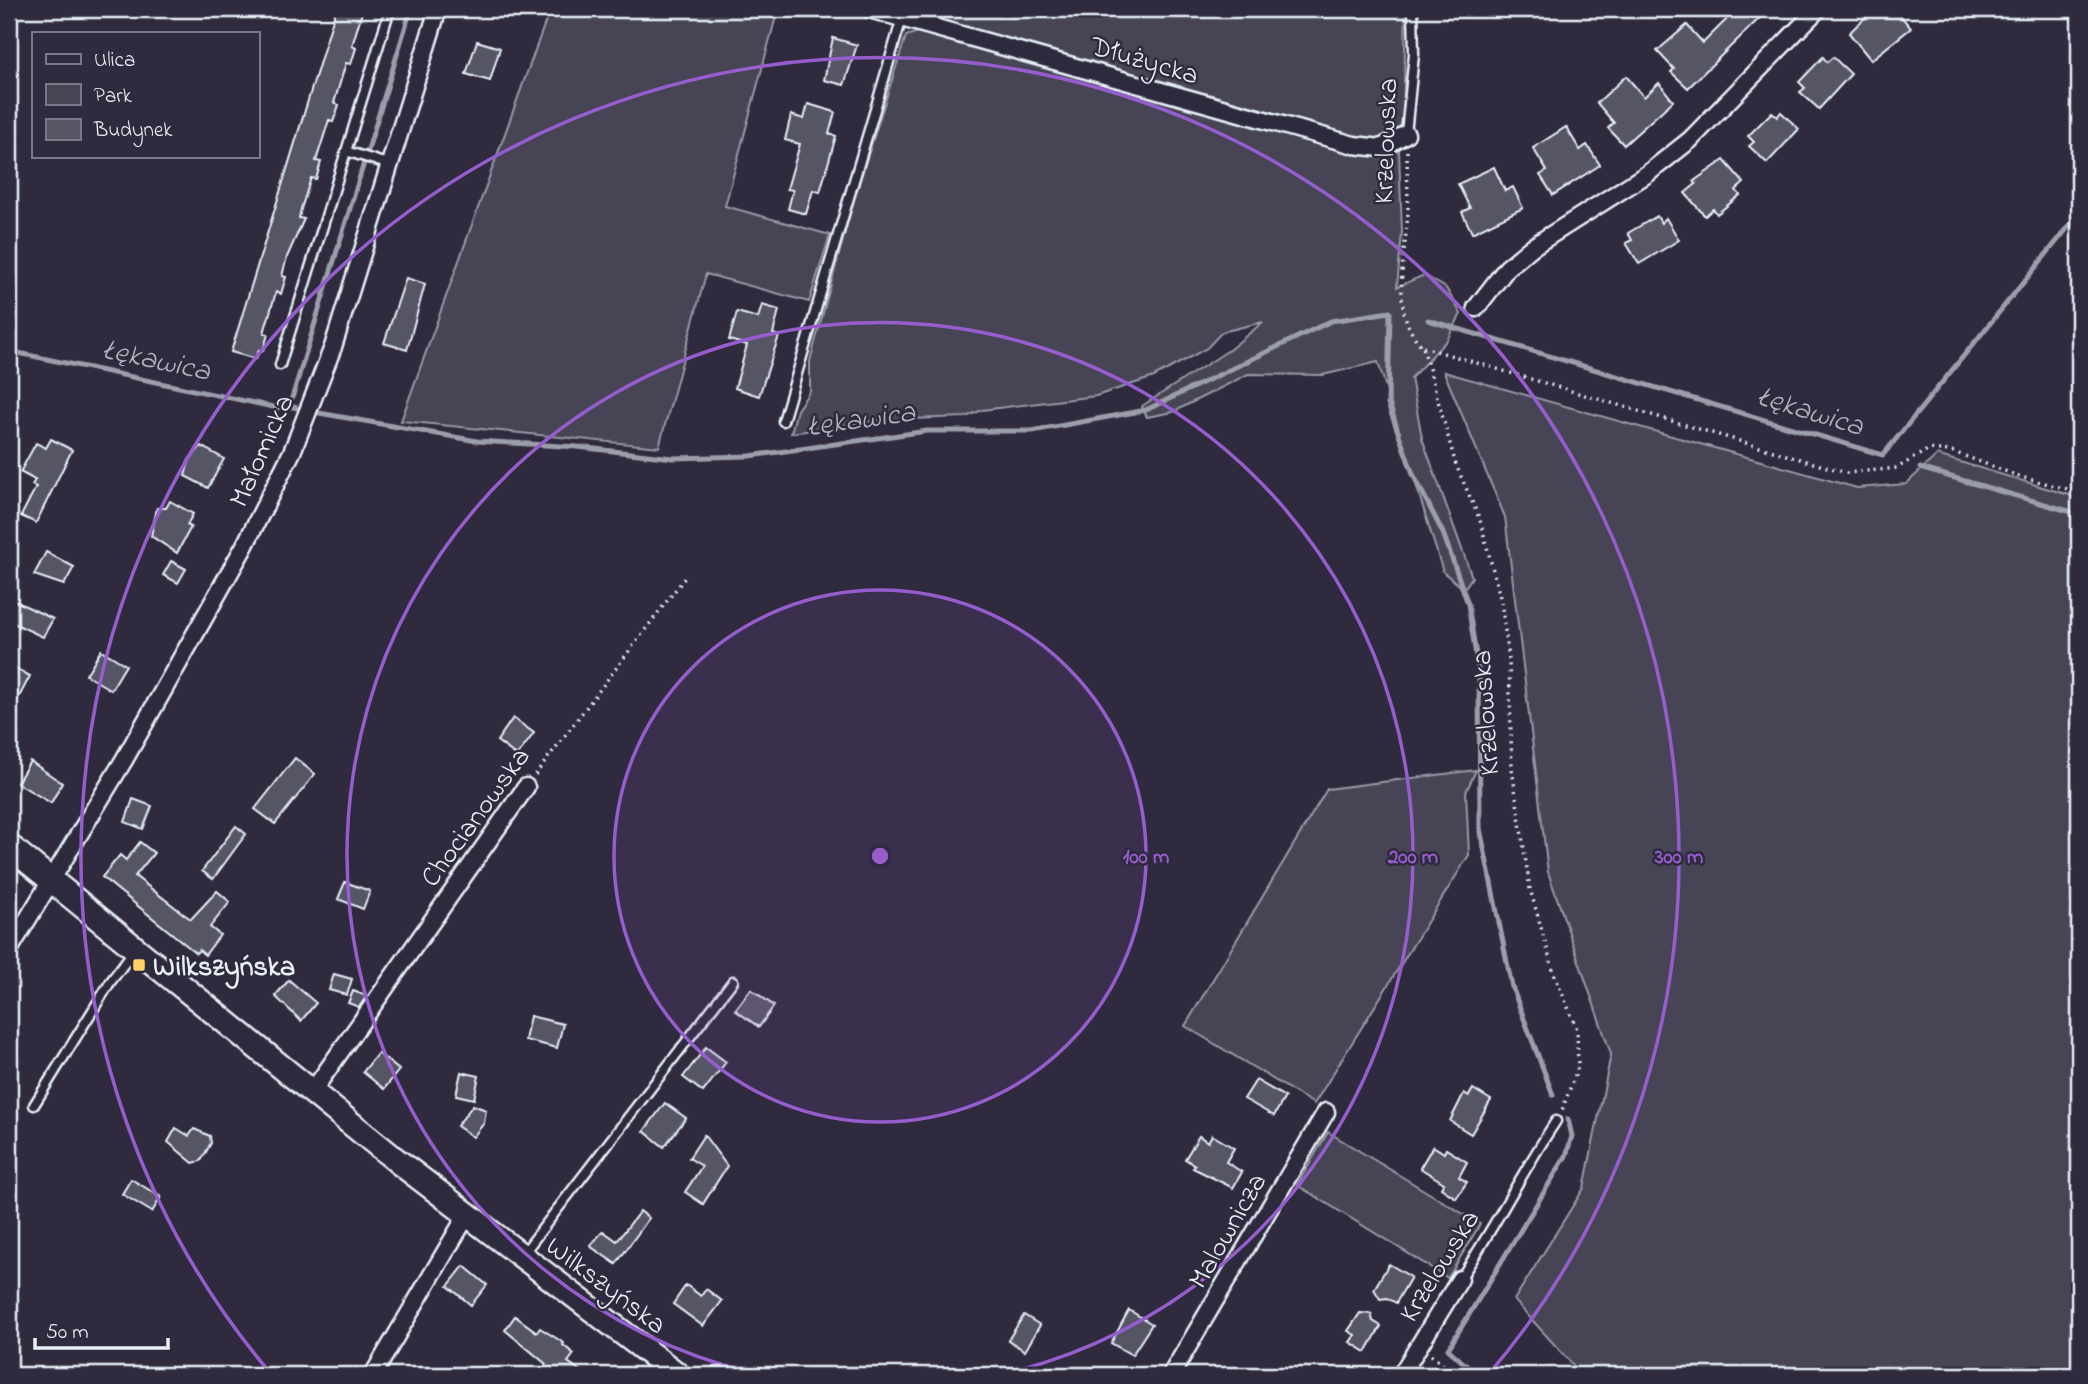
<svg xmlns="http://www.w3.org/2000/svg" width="2088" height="1384" font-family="'Indie Flower',sans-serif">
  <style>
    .green { fill: #464455; stroke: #979aa6; stroke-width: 2 }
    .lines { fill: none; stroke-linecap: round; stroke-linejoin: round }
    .stream { stroke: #9c9fab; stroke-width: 5 }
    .building { fill: #575565; stroke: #e8f1f8; stroke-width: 2 }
    .lane-casing { stroke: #e8f1f8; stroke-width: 13 }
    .street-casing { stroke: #e8f1f8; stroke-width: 21 }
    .secondary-casing { stroke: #e8f1f8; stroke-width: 28 }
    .path { stroke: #e8f1f8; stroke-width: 3.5; stroke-dasharray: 2 5; stroke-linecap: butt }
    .lane { stroke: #2f2a3d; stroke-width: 8 }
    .street { stroke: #2f2a3d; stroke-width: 16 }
    .secondary { stroke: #2f2a3d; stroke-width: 23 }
    .ring { fill: none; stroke: #965dcd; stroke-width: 3.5 }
    .poi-dot { fill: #ffd166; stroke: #2f2a3d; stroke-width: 2.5 }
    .labels { text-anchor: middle; stroke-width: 5; stroke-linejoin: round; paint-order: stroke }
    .street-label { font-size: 28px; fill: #e8f1f8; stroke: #2f2a3d }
    .poi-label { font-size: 28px; font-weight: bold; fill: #e8f1f8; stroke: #2f2a3d; text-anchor: start }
    .water-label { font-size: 30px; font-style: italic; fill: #afb4be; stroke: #2f2a3d }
    .centre { fill: #965dcd; stroke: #2f2a3d; stroke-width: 3.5 }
    .ring-label { font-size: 21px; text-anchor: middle; font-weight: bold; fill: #965dcd; stroke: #2f2a3d; stroke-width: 5; stroke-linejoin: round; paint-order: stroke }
  </style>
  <rect width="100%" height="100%" fill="#2f2a3d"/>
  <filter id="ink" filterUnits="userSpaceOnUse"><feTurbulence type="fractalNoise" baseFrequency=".0143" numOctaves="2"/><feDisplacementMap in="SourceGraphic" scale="14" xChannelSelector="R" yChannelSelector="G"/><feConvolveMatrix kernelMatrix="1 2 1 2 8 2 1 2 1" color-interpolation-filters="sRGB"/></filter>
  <g filter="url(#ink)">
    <g class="green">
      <polygon points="550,9 778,9 725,206 830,235 809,302 706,274 659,447 401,421"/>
      <polygon points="893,9 1406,9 1403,124 1400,132 1374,144"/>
      <polygon points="924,30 1352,151 1376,156 1399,151 1402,232 1397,287 1424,275 1446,288 1461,314 1447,340 1411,378 1422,438 1472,577 1464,589 1443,572 1378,362 1323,375 1248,374 1173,412 1147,417 1142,406 1229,350 1263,322 1222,332 1207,348 1154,377 1096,396 982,410 966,417 881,420 791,433 797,410 810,391 810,361 855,196 906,36"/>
      <polygon points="1444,372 1857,488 1906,484 1937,455 2079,498 2079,1375 1582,1375 1514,1300 1584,1188 1611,1054 1548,872 1505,517"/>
      <polygon points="1476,770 1466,792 1469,855 1314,1104 1185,1026 1327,789"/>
      <polygon points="1328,1132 1480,1224 1448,1278 1297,1185"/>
    </g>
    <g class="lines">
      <g class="stream">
        <polyline points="1428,320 1883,455 2079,214"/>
        <polyline points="9,351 278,408 286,405 297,408"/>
        <polyline points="286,405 292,398 411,9"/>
        <polyline points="319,413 477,441 578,447 673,458 750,456 927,431 1032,431 1146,410 1331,321 1390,312 1388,404 1413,474 1443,533 1468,604 1479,675 1480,828 1512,987 1553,1095"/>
        <polyline points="1920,468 2079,514"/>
        <polyline points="1477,1375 1448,1349 1566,1156 1572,1136 1568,1119"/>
      </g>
    </g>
    <g class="building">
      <polygon points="336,9 363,9 352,46 356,48 351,64 346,63 334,103 339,105 333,122 329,120 316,161 321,162 316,179 311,178 301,209 299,218 304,219 287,257 282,276 286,277 281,294 276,292 264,333 268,334 263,351 259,350 256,359 231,352"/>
      <polygon points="1723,9 1769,9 1688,88 1671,72 1674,69 1657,51 1687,25 1703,43 1730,16"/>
      <polygon points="1874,9 1895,9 1911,28 1871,60 1849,33"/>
      <polygon points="833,38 857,45 844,85 824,80"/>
      <polygon points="477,41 500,48 490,81 466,74"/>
      <polygon points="1823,57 1827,62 1833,57 1851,74 1819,109 1800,92 1805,88 1799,82"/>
      <polygon points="1626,76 1644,97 1659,83 1673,101 1624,145 1608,128 1614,123 1597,103"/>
      <polygon points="808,104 835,112 829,134 836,136 820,192 813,190 806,214 788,209 793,190 787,189 800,144 785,140 791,115 804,119"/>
      <polygon points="1772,112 1777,117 1781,112 1799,129 1767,163 1749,146 1754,142 1748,136"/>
      <polygon points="1566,127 1580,150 1587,145 1600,165 1553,195 1540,175 1547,171 1533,148"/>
      <polygon points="1724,160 1744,183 1736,190 1740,195 1717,214 1713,209 1705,216 1685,193 1696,184 1694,181"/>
      <polygon points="1494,167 1505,191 1513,187 1523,208 1472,233 1462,212 1470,208 1458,184"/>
      <polygon points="1657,216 1661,223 1666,218 1679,240 1639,264 1626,243 1632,240 1628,233"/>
      <polygon points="406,278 425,284 407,350 384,343"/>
      <polygon points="762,305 779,310 773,334 779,336 759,396 735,388 747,345 729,340 737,312 758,318"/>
      <polygon points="51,439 72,450 36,523 21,516 36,487 32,485 35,480 20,472 36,443 46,448"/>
      <polygon points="201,446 224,459 208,488 185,476 189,460"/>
      <polygon points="170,501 193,514 187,525 191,527 177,553 151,536 157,508 166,508"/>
      <polygon points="46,552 74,567 64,585 34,575"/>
      <polygon points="171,561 186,569 178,583 163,575"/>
      <polygon points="13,600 53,619 43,637 9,621 9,608"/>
      <polygon points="101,650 126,665 111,690 86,675"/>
      <polygon points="9,665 30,676 19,697 9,691"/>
      <polygon points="513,718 534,733 517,756 497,741"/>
      <polygon points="295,758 315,774 275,824 255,809"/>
      <polygon points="30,761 62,783 51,803 17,783"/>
      <polygon points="133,799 152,806 143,829 125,822"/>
      <polygon points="236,826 246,834 213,879 202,871"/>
      <polygon points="140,842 154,853 135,876 185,915 191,919 217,891 230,902 210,927 220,935 205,955 199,950 196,953 102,877 120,855 126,860"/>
      <polygon points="345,882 370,891 363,909 338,899"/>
      <polygon points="334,974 352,979 347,995 329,990"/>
      <polygon points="289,980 316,1003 301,1021 275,996"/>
      <polygon points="751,989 774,1006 759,1027 735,1010"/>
      <polygon points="353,991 367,996 359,1007 348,1003"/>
      <polygon points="530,1016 563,1024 557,1048 525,1040"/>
      <polygon points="706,1047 726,1062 703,1092 683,1077"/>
      <polygon points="378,1053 399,1070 384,1089 363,1072"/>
      <polygon points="461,1072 479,1076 474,1099 456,1095"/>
      <polygon points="1256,1080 1285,1097 1274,1116 1244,1099"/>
      <polygon points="1473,1089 1491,1100 1471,1134 1450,1121 1464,1093 1469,1096"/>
      <polygon points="665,1103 686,1118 664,1147 644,1131"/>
      <polygon points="473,1105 486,1110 484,1123 473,1137 457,1126"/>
      <polygon points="176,1128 189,1136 194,1129 210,1136 211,1143 201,1161 193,1163 168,1142"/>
      <polygon points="704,1135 727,1166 703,1204 685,1192 702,1166 689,1158"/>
      <polygon points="1212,1135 1234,1148 1226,1162 1242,1172 1233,1188 1193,1168 1195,1165 1185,1159 1199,1136 1208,1142"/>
      <polygon points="1433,1146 1444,1153 1446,1149 1467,1162 1459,1177 1467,1182 1456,1198 1441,1188 1444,1183 1420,1168"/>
      <polygon points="131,1179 161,1197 152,1212 122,1194"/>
      <polygon points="640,1211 649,1218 616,1264 590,1246 603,1231 617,1241"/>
      <polygon points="1389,1264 1411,1277 1396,1303 1387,1298 1380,1299 1374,1289"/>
      <polygon points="464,1266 487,1285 471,1305 448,1286"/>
      <polygon points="686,1285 701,1296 706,1289 722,1301 703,1326 673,1304"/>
      <polygon points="1129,1310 1152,1324 1132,1355 1111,1343"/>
      <polygon points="1360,1313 1371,1314 1373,1321 1381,1326 1366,1352 1350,1342 1355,1335 1348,1331"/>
      <polygon points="1024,1315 1040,1325 1025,1351 1008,1340"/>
      <polygon points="515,1316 537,1332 540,1328 564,1343 563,1345 574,1354 568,1362 586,1375 538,1375 546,1364 505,1330"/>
    </g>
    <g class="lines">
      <g class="lane-casing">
        <g id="lane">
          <polyline points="1406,134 1414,54 1413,9"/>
          <polyline points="346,151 390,165"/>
          <polyline points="280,365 390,9"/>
          <polyline points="783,421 902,18"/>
          <polyline points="34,1105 111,981 135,949"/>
          <polyline points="523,1254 733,981"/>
          <path d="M1460 1279C1495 1227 1522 1172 1556 1121"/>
        </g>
      </g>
      <g class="street-casing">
        <g id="street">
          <polyline points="869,9 1354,145 1381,148 1406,134"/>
          <polyline points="1476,308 1507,268 1532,247 1647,174 1690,140 1818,9"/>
          <polyline points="9,950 124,760 244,547 292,452 333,347 438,9"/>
          <polyline points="312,1092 526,787"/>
          <polyline points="373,1375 467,1215"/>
          <polyline points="1171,1375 1326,1112"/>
          <polyline points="1401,1375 1460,1279"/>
        </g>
      </g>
      <g class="secondary-casing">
        <polyline id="secondary" points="9,846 396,1160 678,1375"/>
      </g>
      <g class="path">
        <path d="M1407 151C1407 171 1408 191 1408 211 1406 254 1388 314 1423 347L1456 465 1480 520 1501 601 1509 659 1512 769 1530 889 1555 976 1577 1029 1578 1067 1561 1113"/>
        <polyline points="1423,347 1847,473 1897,468 1929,449 1951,451 2021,477 2079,492"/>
        <polyline points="535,775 686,576"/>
        <polyline points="1431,1355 1456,1375"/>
      </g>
      <use href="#lane" class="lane"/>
      <use href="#street" class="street"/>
      <use href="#secondary" class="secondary"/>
    </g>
  </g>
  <circle cx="880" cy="856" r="266" fill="#965dcd" fill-opacity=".12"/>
  <g class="ring">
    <circle cx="880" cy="856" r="266"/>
    <path d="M756 1374A533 533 0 1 1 1004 1374"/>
    <path d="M272 1375A799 799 0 1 1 1488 1375"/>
  </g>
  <rect class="poi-dot" x="132" y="958" width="14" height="14" rx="3.5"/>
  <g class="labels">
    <g class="street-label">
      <text transform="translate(1145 59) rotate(16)" y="10">Dłużycka</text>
      <text transform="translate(1384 141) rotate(-88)" y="10">Krzelowska</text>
      <text transform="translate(260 450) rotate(-66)" y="10">Małomicka</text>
      <text transform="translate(1484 713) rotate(-94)" y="10">Krzelowska</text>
      <text transform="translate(474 816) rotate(-54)" y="10">Chocianowska</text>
      <text transform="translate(1226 1230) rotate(-60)" y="10">Malownicza</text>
      <text transform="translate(1438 1265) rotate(-58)" y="10">Krzelowska</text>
      <text transform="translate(607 1284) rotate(37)" y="10">Wilkszyńska</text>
    </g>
    <g class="poi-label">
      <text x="153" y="975">Wilkszyńska</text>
    </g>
    <g class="water-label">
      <text transform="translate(157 359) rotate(12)" y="10">Łękawica</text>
      <text transform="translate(1811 410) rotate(17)" y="10">Łękawica</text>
      <text transform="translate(861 418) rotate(-8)" y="10">Łękawica</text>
    </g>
  </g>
  <circle cx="880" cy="856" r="10" class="centre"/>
  <g class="ring-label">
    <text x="1146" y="863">100 m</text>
    <text x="1413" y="863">200 m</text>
    <text x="1679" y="863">300 m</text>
  </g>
  <rect width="2088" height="1384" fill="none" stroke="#2f2a3d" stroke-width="35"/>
  <rect x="18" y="18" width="2053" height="1349" fill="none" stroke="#e8f1f8" stroke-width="2.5" filter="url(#ink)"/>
  <rect x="32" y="32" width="228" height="126" fill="#2f2a3d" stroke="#797a88" stroke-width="2"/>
  <rect x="46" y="54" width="35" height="10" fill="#2f2a3d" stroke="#797a88" stroke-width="2"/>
  <text x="94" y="66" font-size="21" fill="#e8f1f8">Ulica</text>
  <rect x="46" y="84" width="35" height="21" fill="#464455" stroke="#797a88" stroke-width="2"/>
  <text x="94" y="102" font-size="21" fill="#e8f1f8">Park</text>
  <rect x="46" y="119" width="35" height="21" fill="#575565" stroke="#797a88" stroke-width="2"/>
  <text x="94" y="136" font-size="21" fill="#e8f1f8">Budynek</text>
  <path d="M35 1338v10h133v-10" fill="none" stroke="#e8f1f8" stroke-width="3.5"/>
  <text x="46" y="1338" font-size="21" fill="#e8f1f8" stroke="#2f2a3d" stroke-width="5" paint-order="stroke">50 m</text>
</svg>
